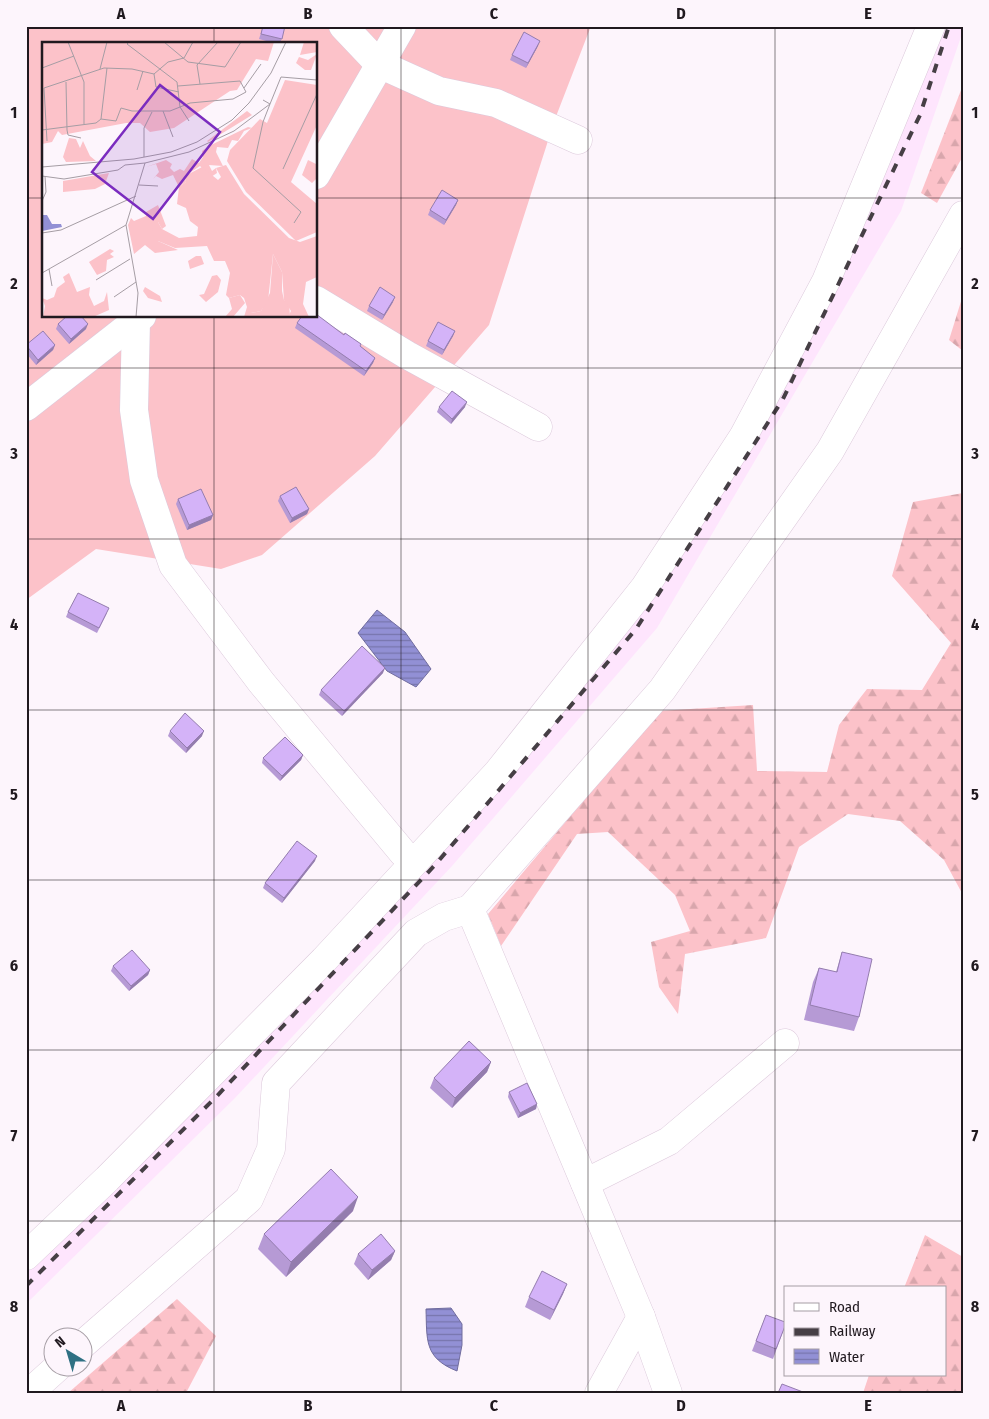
<svg xmlns="http://www.w3.org/2000/svg" width="989" height="1419" font-family="'Fira Sans Condensed',sans-serif">
  <style>
    .built { fill: #fee5fd }
    .forest { fill: url(#forest-firs) }
    .garden { fill: #fcc2c9; fill-rule: evenodd }
    .water { fill: url(#water-rules); stroke: #706c9e }
    .lines { fill: none; stroke-linecap: round; stroke-linejoin: round }
    .minor-casing { stroke: #dcc9db; stroke-width: 29 }
    .minor { stroke: #fff; stroke-width: 28 }
    .rail { stroke: #463f45; stroke-width: 4; stroke-dasharray: 9 9; stroke-linecap: butt }
    .wall { fill: #b69ad5 }
    .shaded-wall { fill: #947dae }
    .building { fill: #d4b3f8; stroke: #947dae }
    .grid { fill: none; stroke: #20191f; stroke-width: 1; stroke-opacity: 0.55 }
    .inset-road { fill: none; stroke: #a59da4; stroke-width: 1 }
    .view { fill: #7b2cbf; fill-opacity: 0.15; stroke: #7b2cbf; stroke-width: 2.5 }
    .inset-edge { fill: none; stroke: #20191f; stroke-width: 2.5 }
    .neatline { fill: none; stroke: #20191f; stroke-width: 2 }
    .grid-label { font-size: 16px; text-anchor: middle; font-weight: bold; fill: #20191f }
  </style>
  <defs>
    <pattern id="forest-firs" width="22" height="20" patternUnits="userSpaceOnUse" patternTransform="scale(1.25)"><rect width="22" height="20" fill="#fcc2c9"/><path d="M5 1l3.5 6h-7zM16 11l3.5 6h-7z" fill="#d8a6ac"/></pattern>
    <pattern id="water-rules" width="6" height="5" patternUnits="userSpaceOnUse" patternTransform="scale(1.25)"><rect width="6" height="5" fill="#9290d5"/><path d="M0 2.5h6" fill="none" stroke="#7775ac"/></pattern>
  </defs>
  <rect width="100%" height="100%" fill="#fdf5fc"/>
  <polygon class="built" points="934,26 963,26 963,31 901,211 657,628 452,866 235,1098 26,1304 26,1263 427,859 748,442"/>
  <g class="forest">
    <polygon points="963,85 963,156 937,203 921,193"/>
    <polygon points="963,295 963,351 949,340"/>
    <polygon points="963,493 963,895 944,860 900,821 848,814 799,847 766,938 685,954 678,1014 659,987 651,942 690,931 675,895 608,832 577,834 501,946 488,914 659,711 753,705 757,771 827,772 839,725 867,689 922,690 951,643 892,576 913,502"/>
    <polygon points="925,1235 963,1257 963,1393 863,1393 869,1375 945,1375 945,1288 904,1288"/>
    <polygon points="177,1299 216,1336 186,1393 68,1393"/>
  </g>
  <path class="garden" d="M26 26H591L555 119 489 325 375 456 262 555 221 569 96 549 26 600ZM44 44H316V316H44Z"/>
  <g class="water">
    <polygon points="377,610 405,632 431,669 416,687 387,671 358,633"/>
    <path d="M451 1308 462 1324V1345L457 1371C424 1358 427 1340 426 1309Z"/>
  </g>
  <g class="lines">
    <g class="minor-casing">
      <g id="minor">
        <polyline points="343,26 379,64 439,91 496,103 578,140"/>
        <polyline points="316,175 402,26"/>
        <polyline points="316,300 407,355 538,427"/>
        <polyline points="136,321 134,410 144,480 173,565 261,682 403,853"/>
        <polyline points="26,407 142,316"/>
        <polyline points="585,1183 669,1141 785,1043"/>
        <polyline points="26,1256 107,1179 324,960 498,772 645,587 743,437 826,281 931,26"/>
        <polyline points="82,1345 249,1199 271,1149 276,1083 416,933 444,917 470,909"/>
        <polyline points="29,1393 59,1366"/>
        <polyline points="599,1393 641,1317"/>
        <polyline points="668,1393 641,1317 470,909 662,690 830,451 963,215"/>
      </g>
    </g>
    <use href="#minor" class="minor"/>
    <polyline class="rail" points="26,1286 216,1097 435,865 636,629 783,399 920,115 949,26"/>
  </g>
  <g class="wall">
    <polygon points="263,26 285,26 280,44 277,44 259,39"/>
    <polygon points="538,46 526,68 510,60 512,55"/>
    <polygon points="458,200 456,205 444,225 428,215 430,210"/>
    <polygon points="393,302 382,320 367,311 369,306"/>
    <polygon points="297,323 360,347 375,358 373,363 364,376 295,328"/>
    <polygon points="58,324 86,329 69,344 56,329"/>
    <polygon points="455,331 453,336 442,355 426,346 428,341"/>
    <polygon points="26,345 55,345 53,350 36,365 26,353"/>
    <polygon points="439,407 465,407 451,424 437,412"/>
    <polygon points="280,496 309,509 307,514 290,523 278,501"/>
    <polygon points="178,499 213,515 211,520 187,530 176,504"/>
    <polygon points="68,612 107,613 97,633 66,617"/>
    <polygon points="383,673 342,716 319,695 321,690"/>
    <polygon points="170,731 202,736 186,753 168,736"/>
    <polygon points="303,755 301,760 280,781 262,763 263,758"/>
    <polygon points="315,861 282,903 263,888 265,883"/>
    <polygon points="842,952 859,1017 854,1031 804,1020 813,982 819,968 836,972"/>
    <polygon points="113,966 150,970 148,975 129,991 111,971"/>
    <polygon points="491,1062 487,1072 452,1108 430,1088 434,1078"/>
    <polygon points="509,1092 537,1104 536,1109 518,1118 508,1097"/>
    <polygon points="353,1211 286,1277 258,1249 264,1234"/>
    <polygon points="395,1251 391,1260 368,1280 354,1264 358,1254"/>
    <polygon points="567,1284 563,1294 550,1320 525,1307 529,1297"/>
    <polygon points="766,1315 785,1326 773,1359 752,1351"/>
  </g>
  <g class="shaded-wall">
    <polygon points="540,41 538,46 526,68 528,63"/>
    <polygon points="458,200 456,205 444,225 446,220"/>
    <polygon points="395,297 393,302 382,320 384,315"/>
    <polygon points="88,324 86,329 69,344 71,339"/>
    <polygon points="455,331 453,336 442,355 444,350"/>
    <polygon points="55,345 53,350 36,365 38,360"/>
    <polygon points="375,358 373,363 364,376 366,371"/>
    <polygon points="467,402 465,407 451,424 452,419"/>
    <polygon points="309,509 307,514 290,523 292,518"/>
    <polygon points="213,515 211,520 187,530 189,525"/>
    <polygon points="385,668 383,673 342,716 344,711"/>
    <polygon points="204,731 202,736 186,753 187,748"/>
    <polygon points="303,755 301,760 280,781 282,776"/>
    <polygon points="317,856 315,861 282,903 284,898"/>
    <polygon points="150,970 148,975 129,991 131,986"/>
    <polygon points="491,1062 487,1072 452,1108 455,1098"/>
    <polygon points="537,1104 536,1109 518,1118 520,1113"/>
    <polygon points="358,1197 353,1211 286,1277 291,1262"/>
    <polygon points="395,1251 391,1260 368,1280 372,1270"/>
    <polygon points="567,1284 563,1294 550,1320 554,1310"/>
  </g>
  <g class="building">
    <polygon points="263,26 285,26 282,39 261,34"/>
    <polygon points="524,32 540,41 528,63 512,55"/>
    <polygon points="442,190 458,200 446,220 430,210"/>
    <polygon points="380,287 395,297 384,315 369,306"/>
    <polygon points="316,314 344,335 345,333 361,344 360,346 375,358 366,371 297,323 302,316 316,316"/>
    <polygon points="67,316 81,316 88,324 71,339 58,324"/>
    <polygon points="438,322 455,331 444,350 428,341"/>
    <polygon points="43,331 55,345 38,360 26,345"/>
    <polygon points="452,391 467,402 452,419 439,407"/>
    <polygon points="296,487 309,509 292,518 280,496"/>
    <polygon points="201,489 213,515 189,525 178,499"/>
    <polygon points="78,593 109,608 99,628 68,612"/>
    <polygon points="362,646 385,668 344,711 321,690"/>
    <polygon points="185,713 204,731 187,748 170,731"/>
    <polygon points="285,737 303,755 282,776 263,758"/>
    <polygon points="297,841 317,856 284,898 265,883"/>
    <polygon points="132,950 150,970 131,986 113,966"/>
    <polygon points="842,952 872,959 859,1017 810,1005 819,968 837,972"/>
    <polygon points="469,1041 491,1062 455,1098 434,1078"/>
    <polygon points="527,1083 537,1104 520,1113 509,1092"/>
    <polygon points="331,1169 358,1197 291,1262 264,1234"/>
    <polygon points="381,1234 395,1251 372,1270 358,1254"/>
    <polygon points="542,1271 567,1284 554,1310 529,1297"/>
    <polygon points="766,1315 785,1322 785,1326 776,1349 756,1341"/>
    <polygon points="782,1384 803,1392 802,1393 778,1393"/>
  </g>
  <path class="grid" d="M214 26V44M401 26V1393M588 26V1393M775 26V1393M26 198H44M316 198H963M214 316V1393M26 368H963M26 539H963M26 710H963M26 880H963M26 1050H963M26 1221H963"/>
  <g transform="translate(42 42)">
    <rect width="275" height="275" fill="#fdf5fc"/>
    <path d="M275 12 269 28H263L254 21 257 15 266 18ZM27 96 34 97 38 106 41 99 48 114 54 119 24 120 21 115ZM266 118 274 122 275 136 270 141 260 133ZM68 207 72 209 68 212 72 215 65 218 64 229 55 233 47 220ZM231 212 240 230V249L242 258 247 261 248 274 209 275V271L219 269 228 251ZM154 214H159L162 222 148 227 146 219ZM27 231 35 250 48 245 47 253 52 264 62 259 65 250 67 268 51 275H1L3 264 0 256 5 258 12 255 15 246 23 240 21 235ZM103 245 118 254 120 260 106 256 101 249ZM198 253 203 261 191 275H183L190 267 187 256Z" fill="#fcc2c9"/>
    <path d="M205 69 210 73 166 100 165 99ZM206 85 210 86 202 89 196 99 190 98 186 106 175 105 174 110 181 124 167 123 170 129 174 126 175 131 169 135 158 124 143 134 144 140 137 145 131 133 120 137 114 134 111 137 117 130 114 122 104 125 124 118 130 122 128 126 132 130 138 127 142 129 150 117 157 121 161 115 160 109 167 104ZM67 131 63 142 53 147 21 150V139ZM116 163 124 184 120 187 116 180V199L136 208 113 211 103 203 92 212 86 183 89 176 92 179 104 174V170ZM175 233 179 238 176 250 164 260 157 253 162 252 170 234Z" fill="#fcc2c9"/>
    <path d="M262 0H275V10L258 13ZM184 123 202 152 247 196 258 200 275 194V235L264 240 261 262 267 275H246L249 269 242 258 240 230 231 212 226 259 219 269 209 271V275H202L205 265 202 256 198 253 187 256 184 253 188 231 183 219H172L165 204 133 206 116 199 111 192 110 183 116 180 120 187 137 196 155 194 156 185 148 179 144 166 135 162 137 145 144 140 143 134 160 125 176 138 179 135 174 126Z" fill="#fcc2c9"/>
    <path d="M243 38 275 43V83L249 140 275 162V190L254 199 204 150 185 119 188 108 218 77 225 81Z" fill="#fcc2c9"/>
    <path d="M0 0H232L226 19 214 17 195 48 188 49 132 86 108 90 98 81H84L20 93 16 89 10 100 0 102Z" fill="#fcc2c9"/>
    <path d="M0 173H5L10 182H19L20 185 0 189Z" fill="#9290d5"/>
    <path class="inset-road" d="M26 0 42 40V82M87 0 85 2 135 40 138 65 147 79M122 0 146 20 183 25 199 0M0 26 32 14M58 27 65 0M112 32 114 45 137 50M24 40 25 88 26 93 39 96M158 42 155 23 176 0M202 46 219 22M95 48 101 29M221 58 228 62 221 80 211 126 259 170 252 181M121 69 131 95M59 77 74 79 79 66 90 69H128L148 61 191 57 204 50 198 39 136 44M0 88 54 81 59 77 65 26M5 99 2 46 62 26 90 27 112 32 126 20 142 16 151 0M102 115V86L110 70M0 125 92 117 129 110 155 100 190 78 207 61 229 31 244 0M241 127 275 52M0 134 22 137 76 128 83 123 103 121M97 143 116 144M0 159 4 150 3 134M84 183 96 251 94 275M0 191 19 188 94 154M7 227 10 244M0 231 84 183 103 121 147 110 192 89 228 62 239 35 275 38M54 238 88 217M72 255 94 240"/>
    <path class="view" d="M118 43 178 90 111 177 50 130Z"/>
    <rect width="275" height="275" class="inset-edge"/>
  </g>
  <rect width="989" height="1419" fill="none" stroke="#fdf5fc" stroke-width="55"/>
  <rect x="784" y="1286" width="162" height="90" fill="#fdf5fc" stroke="#a59da4"/>
  <rect x="794" y="1303" width="25" height="8" fill="#ffffff" stroke="#a59da4"/>
  <text x="829" y="1312" font-size="15" fill="#20191f">Road</text>
  <rect x="794" y="1328" width="25" height="8" fill="#463f45" stroke="#a59da4"/>
  <text x="829" y="1336" font-size="15" fill="#20191f">Railway</text>
  <rect x="794" y="1349" width="25" height="15" fill="url(#water-rules)" stroke="#a59da4"/>
  <text x="829" y="1362" font-size="15" fill="#20191f">Water</text>
  <g transform="translate(68 1352) rotate(322)"><circle r="24" fill="#fdf5fc" stroke="#a59da4"/>
  <path d="M0-4L9 19L0 12L-9 19Z" fill="#2f7083"/>
  <text y="-8" font-size="14" font-weight="bold" text-anchor="middle" fill="#20191f">N</text>
  </g>
  <rect x="28" y="28" width="934" height="1364" class="neatline"/>
  <g class="grid-label">
    <text x="121" y="19">A</text>
    <text x="308" y="19">B</text>
    <text x="494" y="19">C</text>
    <text x="681" y="19">D</text>
    <text x="868" y="19">E</text>
    <text x="14" y="118">1</text>
    <text x="975" y="118">1</text>
    <text x="14" y="289">2</text>
    <text x="975" y="289">2</text>
    <text x="14" y="459">3</text>
    <text x="975" y="459">3</text>
    <text x="14" y="630">4</text>
    <text x="975" y="630">4</text>
    <text x="14" y="800">5</text>
    <text x="975" y="800">5</text>
    <text x="14" y="971">6</text>
    <text x="975" y="971">6</text>
    <text x="14" y="1141">7</text>
    <text x="975" y="1141">7</text>
    <text x="14" y="1312">8</text>
    <text x="975" y="1312">8</text>
    <text x="121" y="1411">A</text>
    <text x="308" y="1411">B</text>
    <text x="494" y="1411">C</text>
    <text x="681" y="1411">D</text>
    <text x="868" y="1411">E</text>
  </g>
</svg>
